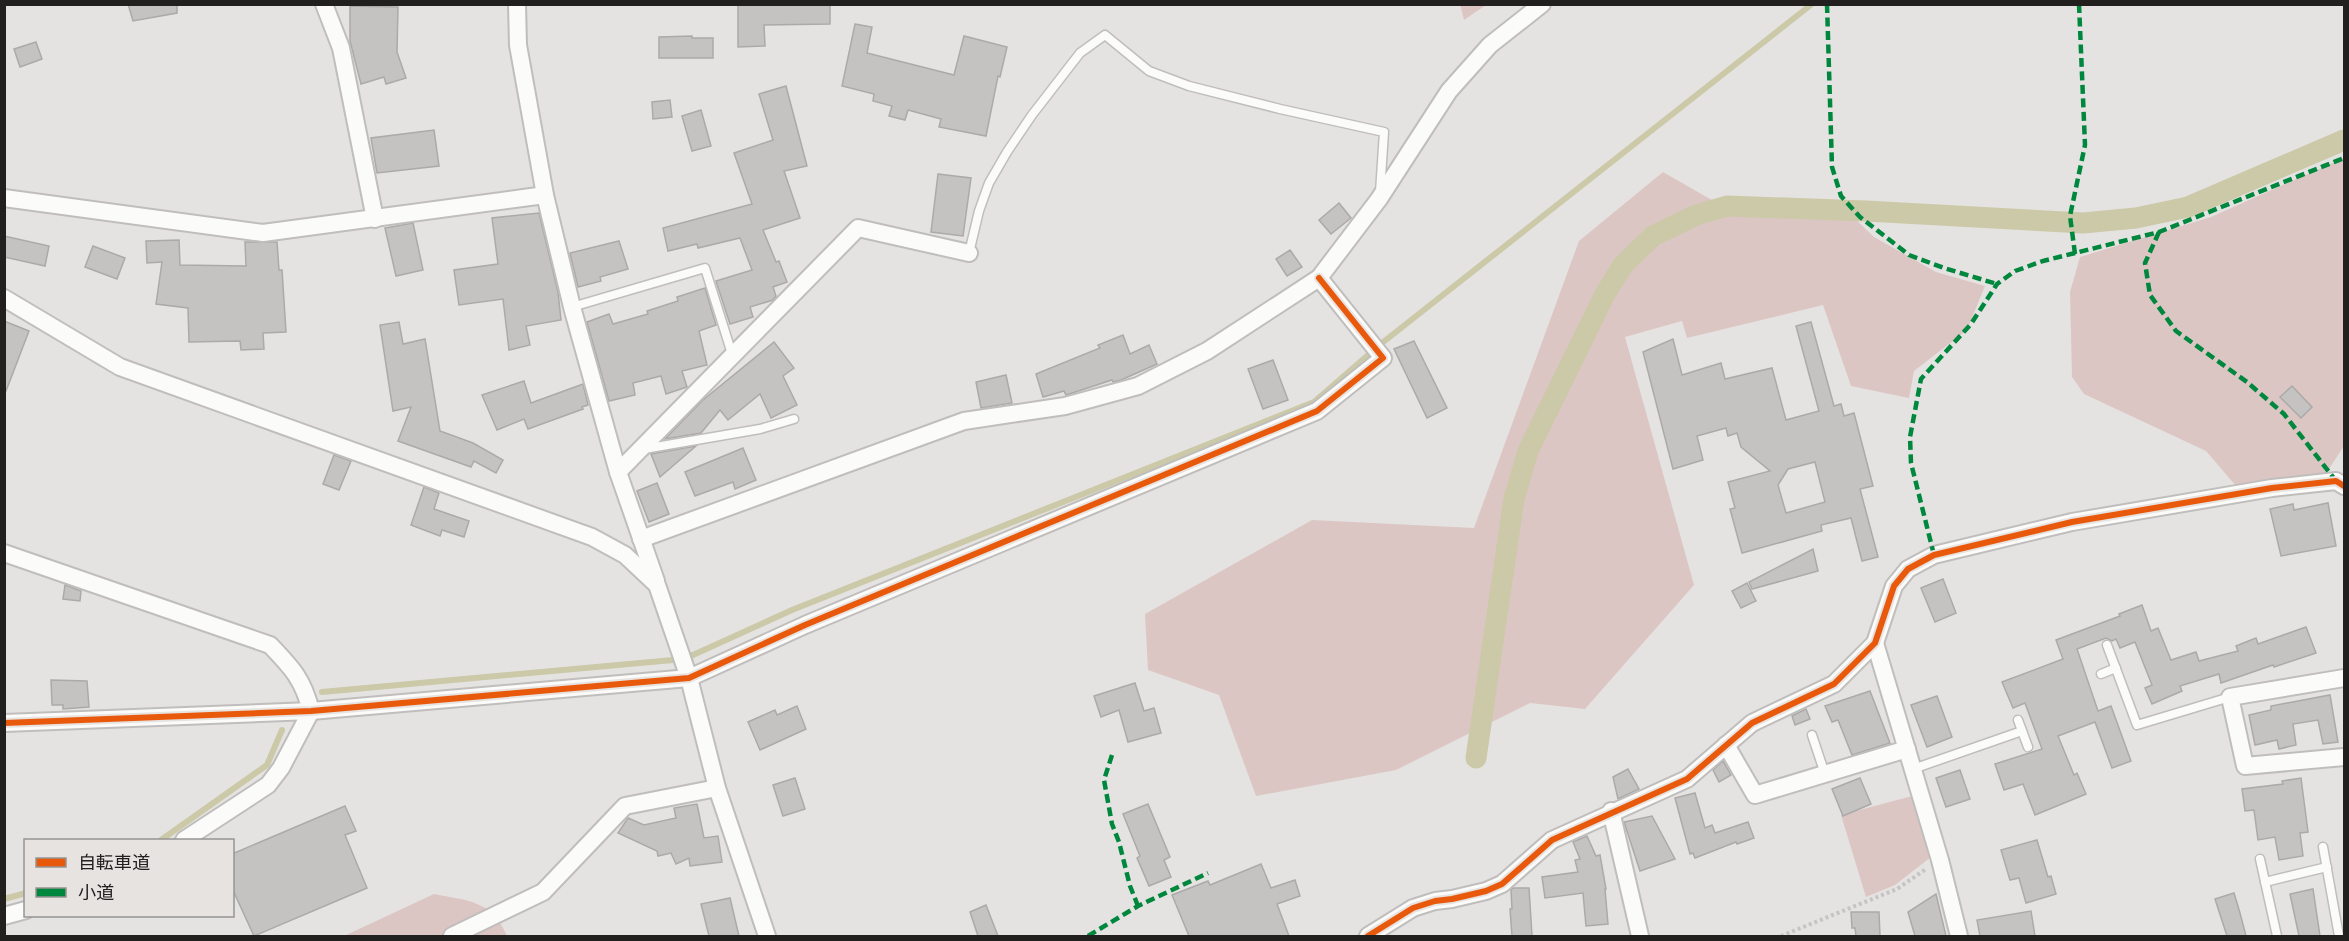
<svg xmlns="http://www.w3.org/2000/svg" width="2349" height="941" font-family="'DejaVu Sans','Noto Sans JP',sans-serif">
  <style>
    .green { fill: #dcc6c4 }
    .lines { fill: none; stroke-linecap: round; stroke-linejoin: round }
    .stream { stroke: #cbc9a7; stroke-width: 6 }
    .canal { stroke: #cbc9a7; stroke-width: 21 }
    .building { fill: #c4c3c2; stroke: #abaaa9; stroke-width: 1.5; fill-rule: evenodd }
    .service-casing { stroke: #c0bebd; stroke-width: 11 }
    .minor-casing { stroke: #c0bebd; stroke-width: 20 }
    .path { stroke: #c5c4c4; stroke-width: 4; stroke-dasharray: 3 3; stroke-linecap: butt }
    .service { stroke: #fbfbfa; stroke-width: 8 }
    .minor { stroke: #fbfbfa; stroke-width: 16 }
    .quiet { stroke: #00873e; stroke-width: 4.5; stroke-dasharray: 9 4.5; stroke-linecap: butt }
    .cycleway-casing { stroke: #e6e3e0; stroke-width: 10 }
    .cycleway { stroke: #e8590c; stroke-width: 6 }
  </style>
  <rect width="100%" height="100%" fill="#e5e3e1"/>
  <g class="green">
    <polygon points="1460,4 1486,4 1486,5 1464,20"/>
    <polygon points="2344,158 2344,446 2325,475 2236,486 2206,451 2084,394 2072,377 2070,292 2080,257 2211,217"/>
    <polygon points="1663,172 1731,211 1853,217 1874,237 1936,272 1985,286 1967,330 1914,371 1909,398 1851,386 1823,305 1687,338 1682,321 1625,337 1694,585 1585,709 1530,703 1396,770 1256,796 1219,695 1148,670 1145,614 1312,520 1474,528 1579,241"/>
    <polygon points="1912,796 1931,857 1895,885 1866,897 1841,815"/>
    <path d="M434 894C468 901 492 900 507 936H344Z"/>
  </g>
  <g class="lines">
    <g class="stream">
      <polyline points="322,692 673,660 693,655 792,610 1314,402 1382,343 1812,4"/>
      <polyline points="161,840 267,765 282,730"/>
      <polyline points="4,899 26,893"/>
    </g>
    <polyline class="canal" points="1476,758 1514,499 1528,451 1605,294 1623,265 1653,236 1696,215 1727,206 1866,211 2083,223 2136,218 2188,207 2344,140"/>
  </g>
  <g class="building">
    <polygon points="128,4 177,4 177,13 133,21"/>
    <polygon points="738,4 830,4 830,24 764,25 765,46 738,47"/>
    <polygon points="350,6 398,7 397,52 406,78 386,84 384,77 361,84 350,41"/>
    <polygon points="855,24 872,27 867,53 954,75 964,36 1007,47 1000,77 998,76 986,136 939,127 941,119 908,110 905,120 889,116 892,106 873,101 874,94 842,86"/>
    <polygon points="692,36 692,38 713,38 713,58 659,58 659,37"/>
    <polygon points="36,42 42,59 20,67 14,49"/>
    <polygon points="786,86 807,166 784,171 800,218 763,230 776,262 779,261 787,282 773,287 776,296 773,300 750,307 753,317 730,324 716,281 752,270 740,238 698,248 697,244 668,251 663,228 752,204 734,153 773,140 759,94"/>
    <polygon points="670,100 672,117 653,119 652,102"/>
    <polygon points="701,110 711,146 692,151 682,116"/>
    <polygon points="434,130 439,166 377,173 371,138"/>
    <polygon points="938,174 971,178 963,236 931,232"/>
    <polygon points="1339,203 1351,218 1331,234 1319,220"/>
    <polygon points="539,213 558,292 561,320 526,326 530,345 509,350 503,299 459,305 454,270 498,264 492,218"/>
    <polygon points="413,223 423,270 396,276 385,228"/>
    <polygon points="4,236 49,246 45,266 4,257"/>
    <polygon points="179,240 180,265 246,266 245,242 277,242 279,270 282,270 286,332 263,333 264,349 241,350 240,341 189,342 188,308 156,304 162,262 147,263 146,241"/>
    <polygon points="619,241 628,269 600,277 601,281 578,287 570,253"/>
    <polygon points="93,246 125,258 117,279 85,267"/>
    <polygon points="1290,250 1302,267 1287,276 1276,259"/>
    <polygon points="705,288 716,325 699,331 707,365 682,371 687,387 666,394 661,376 633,383 635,395 609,401 587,322 609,314 613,324 648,314 647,311 678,301 677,297"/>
    <polygon points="4,321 29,331 6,391 4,391"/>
    <polygon points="399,322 403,344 425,339 440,431 473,443 503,460 496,473 474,461 471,467 398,441 411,407 393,411 380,325"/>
    <path d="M1811 322 1834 406 1841 404 1844 416 1854 413 1873 486 1860 489 1878 557 1862 561 1851 518 1821 525 1822 531 1742 553 1730 509 1735 508 1728 482 1770 471 1741 447 1737 433 1728 436 1726 428 1697 436 1703 460 1673 469 1643 352 1673 339 1682 375 1721 363 1725 379 1772 368 1786 420 1819 411 1796 326ZM1815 462 1825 502 1786 513 1778 485 1788 469Z"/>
    <polygon points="1123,335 1130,354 1149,345 1157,364 1121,380 1113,382 1112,380 1066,395 1064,391 1043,397 1036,374 1100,348 1098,345"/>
    <polygon points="1414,341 1447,408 1427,418 1394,349"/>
    <polygon points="774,342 794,368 783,376 797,405 771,418 760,394 728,420 720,410 701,433 665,439 703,400"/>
    <polygon points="1273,360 1288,400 1263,409 1248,369"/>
    <polygon points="1006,375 1012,403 981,408 976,382"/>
    <polygon points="524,381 531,403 583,384 588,405 582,407 583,409 528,429 524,419 497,430 482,395"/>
    <polygon points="2292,386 2312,407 2301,418 2280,397"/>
    <polygon points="696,446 660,477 651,454"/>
    <polygon points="743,448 756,480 735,489 733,482 695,496 685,472"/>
    <polygon points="334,455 351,461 339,490 323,484"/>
    <polygon points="657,483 669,514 649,522 637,491"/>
    <polygon points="424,487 439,493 434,509 469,521 464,537 442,530 440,536 411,525"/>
    <polygon points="2328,503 2336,546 2281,556 2270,509 2293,504 2294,510"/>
    <polygon points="1813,549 1818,571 1752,589 1749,582"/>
    <polygon points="1943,579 1956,613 1935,622 1921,588"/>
    <polygon points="1747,583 1756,601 1741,608 1732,591"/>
    <polygon points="65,585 81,591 80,601 63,599"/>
    <polygon points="2142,605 2151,631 2158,628 2171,660 2196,652 2199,661 2238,651 2236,646 2256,638 2258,644 2306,627 2316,653 2274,667 2273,665 2221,683 2219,674 2180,686 2182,691 2152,704 2145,688 2152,685 2135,642 2120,648 2116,639 2112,641 2106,638 2077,649 2098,711 2111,706 2131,761 2112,768 2095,722 2058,736 2074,775 2077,773 2086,794 2035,815 2023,784 2004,790 1995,764 2042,749 2025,703 2013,708 2002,682 2063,659 2056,640 2120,616 2119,614"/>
    <polygon points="51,680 87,681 89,707 63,709 63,705 52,705"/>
    <polygon points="1135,683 1144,711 1154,708 1161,733 1128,742 1119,710 1101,717 1094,696"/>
    <polygon points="1870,691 1890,743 1852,755 1838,720 1832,722 1825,706"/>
    <polygon points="2330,695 2338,742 2323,744 2318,720 2293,724 2296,745 2279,749 2277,740 2255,745 2249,715 2271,710 2271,706"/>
    <polygon points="1937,696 1952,737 1927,747 1911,705"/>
    <polygon points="797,706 806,729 760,750 748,722 775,710 777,715"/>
    <polygon points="1806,709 1810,719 1795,725 1792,716"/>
    <polygon points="1723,761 1731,775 1719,782 1713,770"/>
    <polygon points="1628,769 1639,789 1618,799 1613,777"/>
    <polygon points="1960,770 1970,799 1946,807 1936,778"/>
    <polygon points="795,778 805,809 783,816 773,785"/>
    <polygon points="1860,778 1871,804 1843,816 1832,789"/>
    <polygon points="2301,778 2308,832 2300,833 2303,856 2279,860 2275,837 2258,840 2254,810 2245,811 2242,789 2283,784 2282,781"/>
    <polygon points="1695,793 1705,828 1712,825 1715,833 1748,822 1754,838 1737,844 1736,842 1695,858 1693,853 1690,854 1675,798"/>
    <polygon points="697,804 704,838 718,836 722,862 690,866 689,858 676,864 671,853 658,856 657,851 618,833 628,818 644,825 676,818 674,808"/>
    <polygon points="1148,804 1170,857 1164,860 1171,877 1149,886 1137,858 1140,856 1123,814"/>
    <polygon points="345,806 356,831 345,835 367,888 254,936 232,888 232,854"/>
    <polygon points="1652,816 1675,859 1640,871 1624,822"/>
    <polygon points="1587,836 1596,856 1600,855 1606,889 1605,889 1608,924 1586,926 1583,893 1545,898 1542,877 1578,872 1575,860 1580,859 1573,842"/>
    <polygon points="2037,840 2048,877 2051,876 2056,894 2026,903 2019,878 2010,880 2001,850"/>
    <polygon points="1261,864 1271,888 1295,880 1300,896 1277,904 1289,936 1189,936 1172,895 1208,881 1210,885"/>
    <polygon points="1513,888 1529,888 1532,936 1512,936 1510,909 1512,909 1511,890"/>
    <polygon points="2313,889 2320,936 2299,936 2290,894"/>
    <polygon points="2234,893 2240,913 2246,936 2227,936 2215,899"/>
    <polygon points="1936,894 1946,936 1915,936 1908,912"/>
    <polygon points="730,898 739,936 709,936 701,904"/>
    <polygon points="986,905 998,936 978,936 970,912"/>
    <polygon points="2031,911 2035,936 1980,936 1977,920"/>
    <polygon points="1851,912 1879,912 1880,936 1856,936 1855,928 1852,928"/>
  </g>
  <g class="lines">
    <g class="service-casing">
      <g id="service">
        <polyline points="969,253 979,211 989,183 1007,152 1032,115 1080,53 1105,35 1149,71 1189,86 1280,109 1384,132 1380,192"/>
        <polyline points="572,307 705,268 732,354"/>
        <polyline points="644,449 760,429 794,419"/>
        <polyline points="2107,645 2137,725 2230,697"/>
        <polyline points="2101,674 2116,668"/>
        <polyline points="2018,720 2028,747"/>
        <polyline points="1812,735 1825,774"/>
        <polyline points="1913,769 2022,731"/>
        <polyline points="2323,847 2339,936"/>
        <polyline points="2260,859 2277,936"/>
        <polyline points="2265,882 2327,867"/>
      </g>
    </g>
    <g class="minor-casing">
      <g id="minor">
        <polyline points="324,4 341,48 375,219"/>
        <polyline points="517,4 518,45 545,195 572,307 618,472 656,581"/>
        <polyline points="4,198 263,233 545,195"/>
        <polyline points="4,298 120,367 592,537 625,555 657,585 689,678 717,788 767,936"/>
        <polyline points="618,472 858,228 969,253"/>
        <polyline points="641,539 964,421 1065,406 1138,386 1207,351 1319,278 1379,199 1449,91 1490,45 1542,4"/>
        <path d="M4 553 270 645C292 668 303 679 311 711L281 768 268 785 184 840"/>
        <polyline points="1875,643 1940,860 1959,936"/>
        <polyline points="2344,678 2230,697 2245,766 2344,757"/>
        <polyline points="4,723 311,711 689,678 805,625 1317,411 1383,358 1319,278"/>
        <polyline points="1726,745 1755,795 1907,749"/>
        <polyline points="1611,811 1640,936"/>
        <polyline points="4,916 26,910"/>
        <polyline points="452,936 543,892 625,806 717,788"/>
        <polyline points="1368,936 1413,908 1435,901 1452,899 1486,891 1502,884 1552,840 1687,779 1752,723 1834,684 1875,643 1894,586 1908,569 1934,555 2072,522 2272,488 2336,481 2344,486"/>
      </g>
    </g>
    <polyline class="path" points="1781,936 1897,889 1926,869"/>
    <use href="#service" class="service"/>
    <use href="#minor" class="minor"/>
    <g class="quiet">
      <polyline points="1827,4 1832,167 1841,196 1860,217 1909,255 1944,268 1997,284"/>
      <polyline points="2159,232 2145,263 2150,295 2176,331 2247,382 2284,414 2336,481"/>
      <polyline points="2075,254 2070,216 2085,145 2079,4"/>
      <polyline points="1934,555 1911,463 1910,437 1921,379 1971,324 1997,284 2015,271 2043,261 2159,232 2344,158"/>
      <polyline points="1112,755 1104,780 1112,824 1119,842 1130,886 1138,906"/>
      <polyline points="1088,936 1138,906 1208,873"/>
    </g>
    <g class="cycleway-casing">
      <g id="cycleway">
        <polyline points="4,723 311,711 689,678 805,625 1317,411 1383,358 1319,278"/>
        <polyline points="1368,936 1413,908 1435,901 1452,899 1486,891 1502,884 1552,840 1687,779 1752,723 1834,684 1875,643 1894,586 1908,569 1934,555 2072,522 2272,488 2336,481 2344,486"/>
      </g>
    </g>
    <use href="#cycleway" class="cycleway"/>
  </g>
  <rect width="2349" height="941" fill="none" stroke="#21201f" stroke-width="12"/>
  <rect x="24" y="839" width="210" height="78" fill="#e6e3e0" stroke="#979593" stroke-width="1.5"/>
  <rect x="36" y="858" width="30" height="9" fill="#e8590c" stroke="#979593" stroke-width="1.5"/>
  <text x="78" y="869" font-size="18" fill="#21201f">自転車道</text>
  <rect x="36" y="888" width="30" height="9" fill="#00873e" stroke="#979593" stroke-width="1.5"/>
  <text x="78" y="899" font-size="18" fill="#21201f">小道</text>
</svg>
